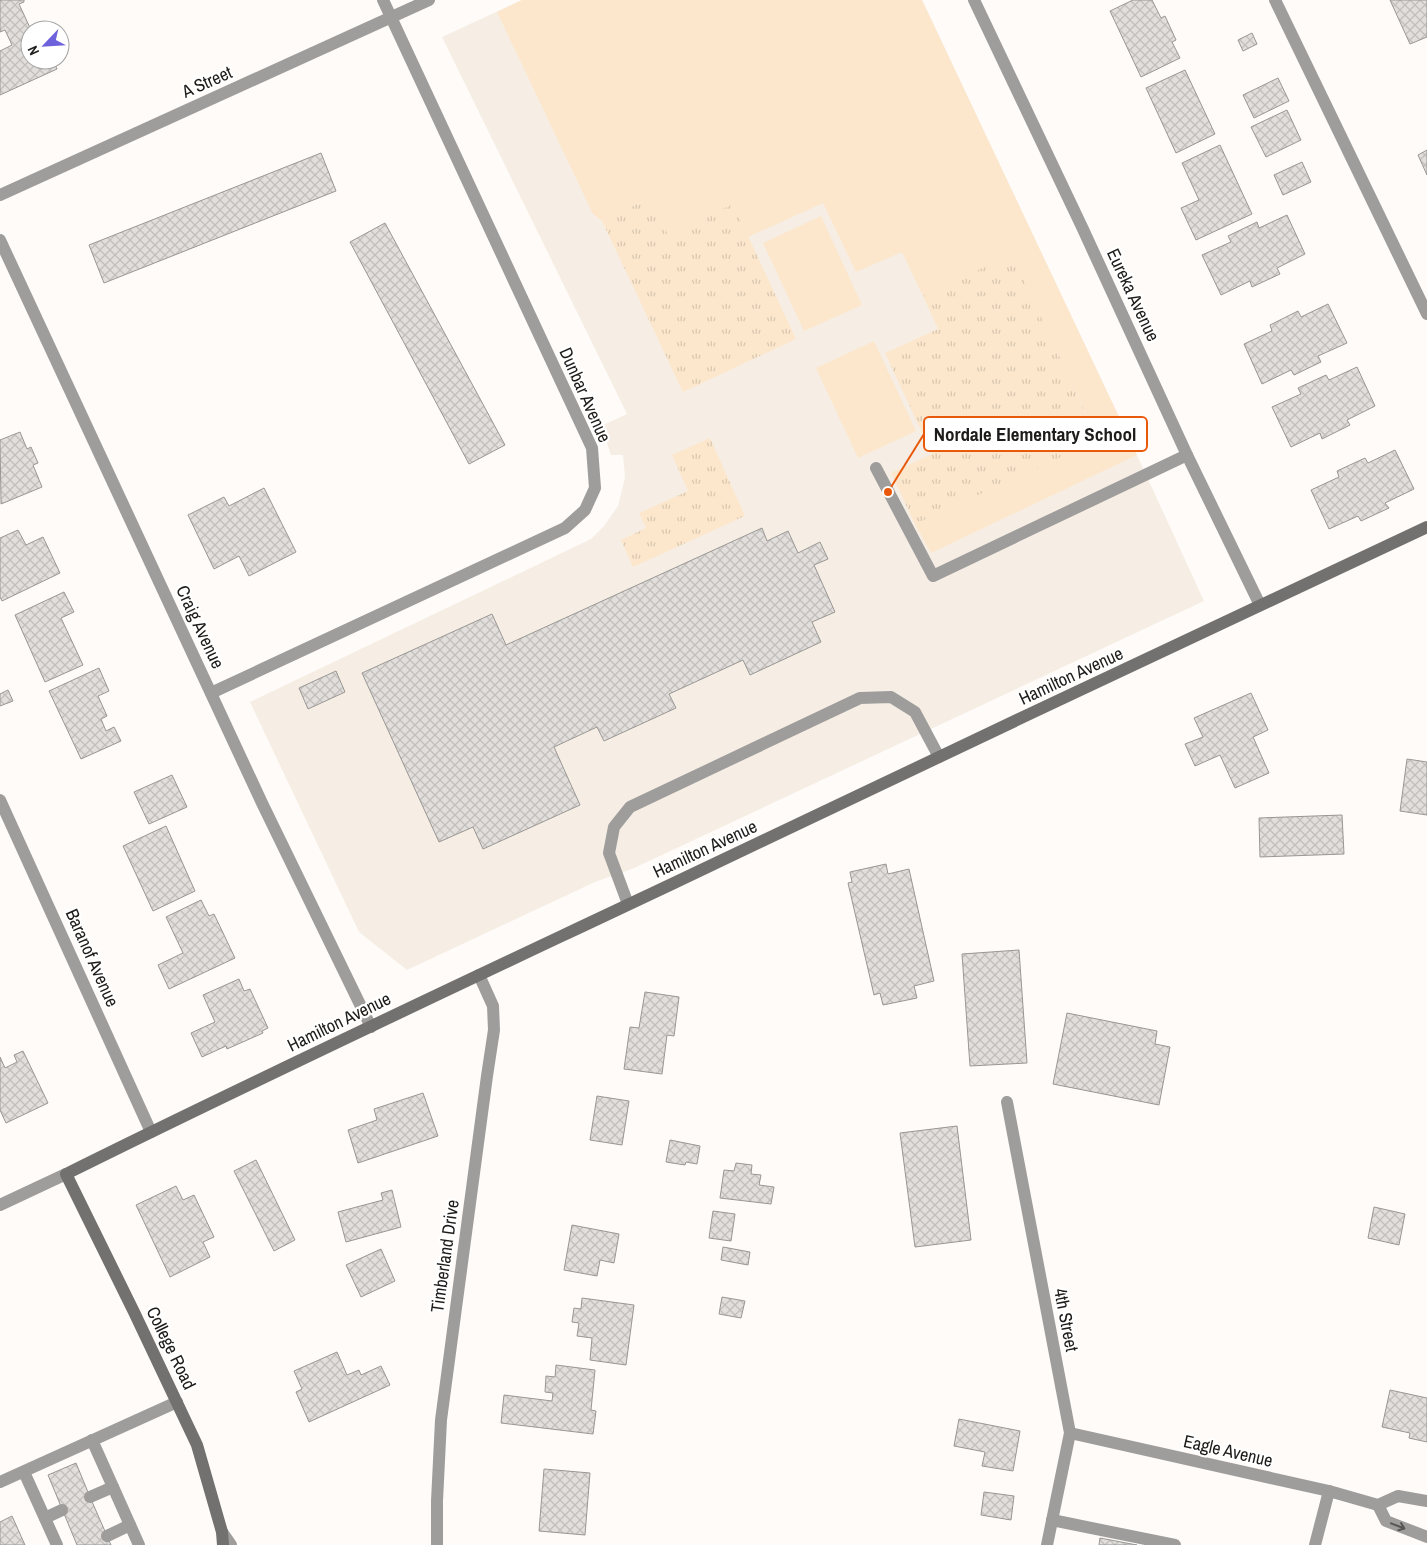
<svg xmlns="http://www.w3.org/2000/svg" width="1427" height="1545" font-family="'Archivo Narrow',sans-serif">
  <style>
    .built { fill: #f6eee4 }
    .grass { fill: #fce7cc }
    .park { fill: url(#park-tufts) }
    .building { fill: url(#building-cross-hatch); stroke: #999794 }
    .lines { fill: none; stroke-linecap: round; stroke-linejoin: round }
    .lane { stroke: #9f9d9c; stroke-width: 12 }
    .street { stroke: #9f9d9c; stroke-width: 12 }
    .secondary { stroke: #73716f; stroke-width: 12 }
    .oneway { stroke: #585655 }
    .labels { text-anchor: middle; stroke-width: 4.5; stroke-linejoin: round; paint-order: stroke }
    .street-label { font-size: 18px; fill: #1d1c1b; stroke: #fff }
    .leader { fill: none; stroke: #e8590c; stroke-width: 2 }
    .callout-dot { fill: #e8590c; stroke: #fff; stroke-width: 2 }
    .callout { fill: #fff; stroke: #e8590c; stroke-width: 2 }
    .callout-label { font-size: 19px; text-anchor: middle; font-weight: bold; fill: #1d1c1b }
  </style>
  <defs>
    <pattern id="park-tufts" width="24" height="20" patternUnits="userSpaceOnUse" patternTransform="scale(1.25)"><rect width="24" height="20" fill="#fce7cc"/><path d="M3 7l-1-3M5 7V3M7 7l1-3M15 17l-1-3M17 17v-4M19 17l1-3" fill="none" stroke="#d8c6af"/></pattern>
    <pattern id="building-cross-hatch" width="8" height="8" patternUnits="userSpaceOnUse" patternTransform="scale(1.25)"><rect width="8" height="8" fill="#e1dedb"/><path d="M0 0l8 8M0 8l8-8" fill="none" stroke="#c1bebb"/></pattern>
  </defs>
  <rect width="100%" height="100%" fill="#fefbf8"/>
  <polygon class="built" points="522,0 922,0 1137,455 1204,601 632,869 595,882 407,970 359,932 250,702 591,539 604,526 618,506 625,478 623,455 611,455 601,426 627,414 442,37"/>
  <g class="grass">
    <polygon points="522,0 922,0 1137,455 931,553 915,524 1098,439 1012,255 923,296 902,252 856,272 823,203 748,237 733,204 668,235 650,198 602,221 593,214 497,12"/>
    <polygon points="821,216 862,305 804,331 763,243"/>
    <polygon points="874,341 916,431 858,458 816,368"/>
  </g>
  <g class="park">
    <polygon points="650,198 668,235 733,204 796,339 683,392 602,221"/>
    <polygon points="1012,254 1098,440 915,524 891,473 932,454 885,353 938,329 923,296"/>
    <polygon points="710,438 745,516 633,567 621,540 646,528 639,513 688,491 672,455"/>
  </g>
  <g class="building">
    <polygon points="0,0 24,0 24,2 19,4 31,30 30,60 53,60 57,69 0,95 0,51 12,45 5,30 0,32"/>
    <polygon points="1133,0 1152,0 1161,18 1165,16 1176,40 1172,42 1180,58 1141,77 1110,11"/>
    <polygon points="1390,0 1427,0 1427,37 1410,44"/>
    <polygon points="1252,33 1257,44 1243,51 1238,40"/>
    <polygon points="1185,70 1215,134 1176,153 1146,88"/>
    <polygon points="1278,78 1289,101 1254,118 1243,95"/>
    <polygon points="1287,110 1301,140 1266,157 1251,127"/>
    <polygon points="1220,145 1252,214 1196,240 1181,208 1199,200 1182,163"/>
    <polygon points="1427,150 1427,175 1418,155"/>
    <polygon points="321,153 336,191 104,283 89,245"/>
    <polygon points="1302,162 1311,182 1283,195 1274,175"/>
    <polygon points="1287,215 1305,254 1277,268 1280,274 1252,287 1250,281 1221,295 1202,255 1231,242 1228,236 1257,222 1259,228"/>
    <polygon points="385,223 505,445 469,464 350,242"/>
    <polygon points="1328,304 1347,343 1318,356 1321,362 1294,375 1291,370 1262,384 1244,344 1272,331 1270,325 1298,311 1301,317"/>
    <polygon points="1357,367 1375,406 1347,420 1350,425 1322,439 1320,433 1291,447 1272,407 1301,394 1298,388 1326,375 1329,380"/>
    <polygon points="20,432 27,449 31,447 38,463 33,465 42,487 1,504 0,440"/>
    <polygon points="1395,450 1414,489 1385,503 1389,508 1361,521 1358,516 1329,529 1311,490 1339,477 1337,471 1365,458 1368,463"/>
    <polygon points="264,488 296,552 249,576 239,556 214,569 188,515 224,497 229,506"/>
    <polygon points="762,528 767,541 788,531 798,553 820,542 828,559 814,565 835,612 812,622 821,642 750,675 743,660 669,694 676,708 604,741 597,727 554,747 580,805 483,849 473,827 439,842 362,673 492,614 506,645"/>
    <polygon points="18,530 26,545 43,537 60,573 2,601 0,597 0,538"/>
    <polygon points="64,592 74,612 61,618 83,665 45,682 15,615"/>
    <polygon points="99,668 109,691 98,696 107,716 101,719 106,731 114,727 121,741 81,759 49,691"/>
    <polygon points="336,671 345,692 308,709 299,688"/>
    <polygon points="8,690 13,701 0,706 0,694"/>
    <polygon points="1251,693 1268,730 1253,737 1269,773 1235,788 1220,755 1195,766 1185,744 1203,737 1194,718"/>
    <polygon points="1407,759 1427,762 1427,815 1400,811"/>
    <polygon points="172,775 187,807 149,824 134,792"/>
    <polygon points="1342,815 1344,854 1260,857 1259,818"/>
    <polygon points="166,826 195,891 153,911 123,846"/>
    <polygon points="886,864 888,874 909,869 934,981 914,986 917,998 883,1005 880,993 874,995 848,883 852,882 850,872"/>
    <polygon points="201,900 209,916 214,914 235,958 169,989 158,965 183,953 166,917"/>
    <polygon points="1019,950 1027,1063 970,1066 962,954"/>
    <polygon points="239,979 244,991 250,989 268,1028 262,1031 263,1033 227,1049 226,1046 202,1057 191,1033 215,1022 203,995"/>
    <polygon points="645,992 679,997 674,1036 667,1035 662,1074 624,1069 630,1027 639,1028"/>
    <polygon points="1067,1013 1157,1031 1155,1044 1170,1047 1159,1105 1053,1084"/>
    <polygon points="23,1051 48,1103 6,1123 0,1110 0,1057 5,1068 17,1062 14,1055"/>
    <polygon points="423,1093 438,1136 358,1163 348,1130 377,1120 374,1109"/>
    <polygon points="597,1096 629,1101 622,1145 590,1140"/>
    <polygon points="957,1126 971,1240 915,1247 900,1133"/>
    <polygon points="670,1140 700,1146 697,1164 686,1162 685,1165 666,1162"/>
    <polygon points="256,1160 295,1240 274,1251 234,1171"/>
    <polygon points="736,1163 752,1165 751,1174 761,1175 759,1185 774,1187 771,1204 720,1198 724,1170 734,1171"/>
    <polygon points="176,1186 183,1200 194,1195 214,1237 203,1242 210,1257 170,1277 136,1205"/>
    <polygon points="392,1190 401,1227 346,1242 338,1212 383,1200 381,1193"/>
    <polygon points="1374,1207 1405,1214 1399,1245 1368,1238"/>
    <polygon points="713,1211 735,1214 731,1241 709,1238"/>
    <polygon points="572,1225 619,1234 614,1263 600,1260 597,1276 564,1270"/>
    <polygon points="723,1247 750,1252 748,1265 721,1260"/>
    <polygon points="381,1249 395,1281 361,1297 346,1265"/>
    <polygon points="722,1297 745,1301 741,1318 719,1314"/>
    <polygon points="582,1298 634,1305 626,1365 590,1360 592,1338 577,1336 579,1323 572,1322 574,1308 581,1309"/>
    <polygon points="337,1352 347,1375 359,1370 361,1375 381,1366 390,1385 309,1422 296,1392 302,1389 294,1371"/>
    <polygon points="556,1365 595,1370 591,1410 596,1411 593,1434 501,1423 504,1395 552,1401 553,1393 545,1392 546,1376 555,1377"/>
    <polygon points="1390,1390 1427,1398 1427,1442 1409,1438 1410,1433 1382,1427"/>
    <polygon points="959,1419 1020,1431 1013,1471 982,1466 985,1452 954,1446"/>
    <polygon points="76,1463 90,1497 111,1545 77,1545 48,1475"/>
    <polygon points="544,1469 590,1473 585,1535 539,1531"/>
    <polygon points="984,1492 1014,1496 1011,1520 981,1515"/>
    <polygon points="12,1516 25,1545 0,1545 0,1522"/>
    <polygon points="1100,1538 1137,1545 1099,1545"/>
  </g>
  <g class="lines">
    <g class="lane">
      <polyline points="1275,0 1427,314"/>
      <polyline points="876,468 933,576 1187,455"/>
      <polyline points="628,904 609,853 614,827 630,807 860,698 891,697 915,712 939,757"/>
      <polyline points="92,1440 139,1545"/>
      <polyline points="24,1472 57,1545"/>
      <polyline points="0,1482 177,1402"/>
      <polyline points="90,1497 113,1487"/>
      <polyline points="45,1518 62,1510"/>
      <polyline points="1052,1520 1175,1545"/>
      <polyline points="222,1532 231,1545"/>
      <polyline points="107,1536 130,1525"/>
      <polyline points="1315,1545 1329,1491"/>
    </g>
    <g class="street">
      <polyline points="974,0 1082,227 1187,455 1260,605"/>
      <polyline points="0,195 429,0"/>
      <polyline points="0,240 262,803 371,1027"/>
      <polyline points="211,693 565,528 585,510 595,488 592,448 383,0"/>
      <polyline points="0,800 151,1132"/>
      <polyline points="1007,1102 1070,1433 1047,1545"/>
      <polyline points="0,1205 66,1174"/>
      <polyline points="1070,1433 1329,1491 1378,1505 1398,1496 1427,1501"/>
      <polyline points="1378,1505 1386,1521 1427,1537"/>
      <polyline points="437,1545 437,1501 441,1420 487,1076 494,1030 493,1006 479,975"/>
    </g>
    <path class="secondary" d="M223 1545 222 1532 197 1445 134 1312 66 1174C267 1074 471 979 674 883 925 764 1175 644 1427 527"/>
  </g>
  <defs><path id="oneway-shaft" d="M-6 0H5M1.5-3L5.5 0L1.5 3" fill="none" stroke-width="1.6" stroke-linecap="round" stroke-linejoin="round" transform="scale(1.25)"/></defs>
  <use class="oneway" href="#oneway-shaft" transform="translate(1398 1526) rotate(21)"/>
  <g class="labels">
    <g class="street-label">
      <text transform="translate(207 82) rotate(-24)" y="6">A Street</text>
      <text transform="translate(1133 295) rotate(65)" y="6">Eureka Avenue</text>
      <text transform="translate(585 395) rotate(66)" y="6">Dunbar Avenue</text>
      <text transform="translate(200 627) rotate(65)" y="6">Craig Avenue</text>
      <text transform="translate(1071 676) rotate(-25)" y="6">Hamilton Avenue</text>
      <text transform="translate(705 849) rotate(-25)" y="6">Hamilton Avenue</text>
      <text transform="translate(92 958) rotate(66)" y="6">Baranof Avenue</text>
      <text transform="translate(339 1022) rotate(-26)" y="6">Hamilton Avenue</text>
      <text transform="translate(445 1256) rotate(-82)" y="6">Timberland Drive</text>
      <text transform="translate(1066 1320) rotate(79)" y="6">4th Street</text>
      <text transform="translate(171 1348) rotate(64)" y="6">College Road</text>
      <text transform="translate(1228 1451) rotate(13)" y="6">Eagle Avenue</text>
    </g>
  </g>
  <path class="leader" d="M888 492L924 434"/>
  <circle class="callout-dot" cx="888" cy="492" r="5"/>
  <rect class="callout" x="924" y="417" width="223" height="34" rx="5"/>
  <g class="callout-label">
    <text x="1035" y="441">Nordale Elementary School</text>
  </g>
  <g transform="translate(45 45) rotate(245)"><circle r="24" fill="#ffffff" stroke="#a5a4a4"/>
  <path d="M0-4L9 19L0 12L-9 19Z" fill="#6e62dc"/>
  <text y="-8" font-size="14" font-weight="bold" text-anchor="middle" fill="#1d1c1b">N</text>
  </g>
</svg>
